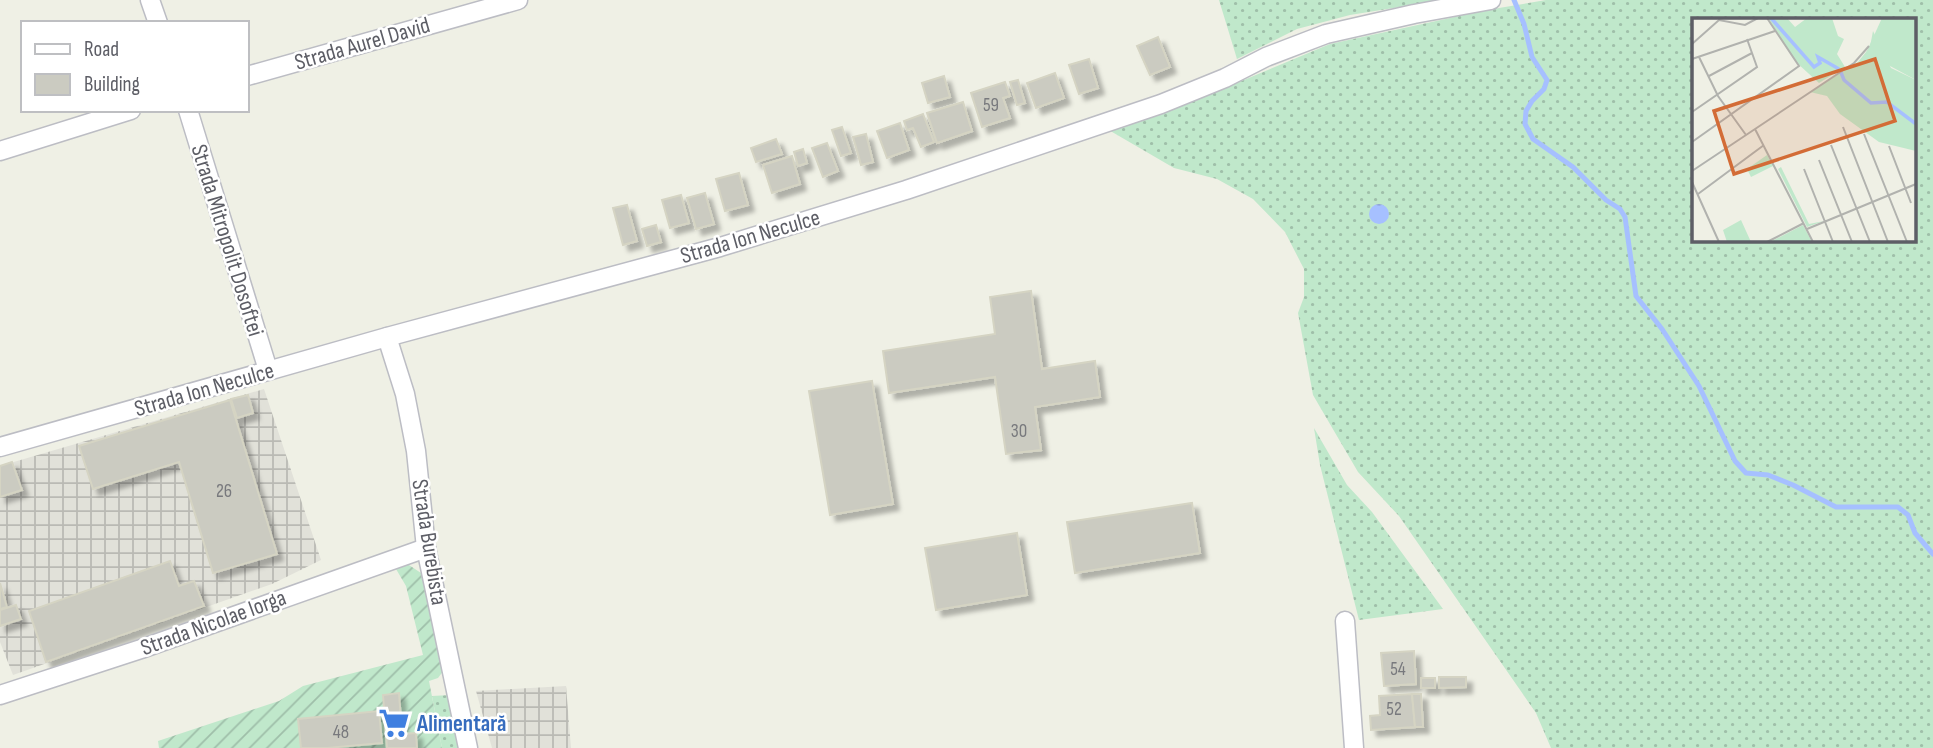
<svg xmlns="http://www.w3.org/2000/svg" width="1933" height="748" font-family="'Sofia Sans Condensed',sans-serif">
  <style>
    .industrial { fill: url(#industrial-grid) }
    .grass { fill: url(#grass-dots); fill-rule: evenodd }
    .garden { fill: url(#garden-furrows) }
    .water { fill: url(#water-ripples) }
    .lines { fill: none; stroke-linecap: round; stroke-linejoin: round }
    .stream { stroke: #a6c0ff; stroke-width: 5 }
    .building { fill: #cbcbc1; stroke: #d5d4c3; stroke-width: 2; filter: url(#shadow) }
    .minor-casing { stroke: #bcbdc4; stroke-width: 21 }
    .minor { stroke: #fff; stroke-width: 18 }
    .labels { text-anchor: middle; stroke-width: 5; stroke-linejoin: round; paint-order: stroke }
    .number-label { font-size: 19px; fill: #78797d }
    .street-label { font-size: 23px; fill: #5d5e66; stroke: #fff }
    .shop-label { font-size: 23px; font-weight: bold; fill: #366cbe; stroke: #fff; text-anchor: start }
    .inset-river { fill: none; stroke: #a6c0ff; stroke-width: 3.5 }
    .inset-road { fill: none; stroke: #b1b2ae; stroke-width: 2 }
    .view { fill: #d36c36; fill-opacity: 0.15; stroke: #d36c36; stroke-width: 3.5 }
    .inset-edge { fill: none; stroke: #5d5e66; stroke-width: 3.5 }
  </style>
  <defs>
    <pattern id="industrial-grid" width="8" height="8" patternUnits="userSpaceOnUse" patternTransform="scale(1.75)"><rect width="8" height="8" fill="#e1e1d9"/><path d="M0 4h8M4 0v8" fill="none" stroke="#babab4"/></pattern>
    <pattern id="grass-dots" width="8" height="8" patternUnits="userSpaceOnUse" patternTransform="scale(1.75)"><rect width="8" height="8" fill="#c0e8cb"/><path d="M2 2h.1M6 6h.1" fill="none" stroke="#9fbfa9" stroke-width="1.8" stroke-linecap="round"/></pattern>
    <pattern id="garden-furrows" width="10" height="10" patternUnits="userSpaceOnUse" patternTransform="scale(1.75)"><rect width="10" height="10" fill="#c0e8cb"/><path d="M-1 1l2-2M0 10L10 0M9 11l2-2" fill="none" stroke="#9fbfa9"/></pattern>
    <pattern id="water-ripples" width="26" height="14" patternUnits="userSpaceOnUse" patternTransform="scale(1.75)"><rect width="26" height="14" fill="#a6c0ff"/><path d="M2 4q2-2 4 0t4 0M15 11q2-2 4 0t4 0" fill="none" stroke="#8a9fd2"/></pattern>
    <filter id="shadow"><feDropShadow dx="6" dy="6" stdDeviation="2" flood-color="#0004"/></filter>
  </defs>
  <rect width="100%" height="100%" fill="#eff0e5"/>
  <g class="industrial">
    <polygon points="264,389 321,560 272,584 13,675 0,642 0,466"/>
    <polygon points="566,686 571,748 492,748 476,691"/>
  </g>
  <g class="grass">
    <polygon points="1219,0 1443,0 1350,15 1297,29 1237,59"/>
    <path d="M1546 0H1933V748H1551L1536 713 1399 516 1358 472 1313 395 1298 313 1304 297V269L1285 232 1253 199 1217 179 1174 168 1107 129 1232 85 1330 44 1487 10ZM1693 19H1914V240H1693Z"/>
    <polygon points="1314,428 1347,485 1372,512 1443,609 1359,620 1320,465"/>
    <polygon points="450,695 458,748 442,748 432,696"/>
  </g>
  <polygon class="garden" points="406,563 421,573 444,670 438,678 429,681 442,748 159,748 158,741 279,701 303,686 423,655 406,586 396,569"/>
  <circle class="water" cx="1379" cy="214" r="10"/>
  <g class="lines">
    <polyline class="stream" points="1514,0 1524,24 1532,57 1547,80 1544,89 1532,101 1526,111 1525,124 1533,139 1573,167 1606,200 1620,209 1625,217 1636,296 1662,329 1699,386 1735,461 1746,473 1768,475 1793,485 1836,507 1898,507 1908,515 1915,533 1933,554"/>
  </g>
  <g class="building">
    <polygon points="1158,37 1170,67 1150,75 1137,46"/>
    <polygon points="1089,59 1098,88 1079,94 1069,65"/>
    <polygon points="1055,73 1064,98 1036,108 1027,83"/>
    <polygon points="944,76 950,97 928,103 922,83"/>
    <polygon points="1018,80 1025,103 1017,105 1010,82"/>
    <polygon points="1005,82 1010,96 1003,98 1010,118 982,127 971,93"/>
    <polygon points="963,102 972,131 937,143 927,113"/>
    <polygon points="923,114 934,142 921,147 913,128 907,130 904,121"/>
    <polygon points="900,123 909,150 887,158 877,131"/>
    <polygon points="842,127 851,153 841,156 832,130"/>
    <polygon points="866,134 873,162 861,165 853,137"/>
    <polygon points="776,139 782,154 756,162 751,148"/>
    <polygon points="827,143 838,171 823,177 812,148"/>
    <polygon points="803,149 807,163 798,166 794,152"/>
    <polygon points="792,156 800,184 772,193 763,165"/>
    <polygon points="739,173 748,205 725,211 716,179"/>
    <polygon points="705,193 714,224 696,229 687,198"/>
    <polygon points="681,195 689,223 670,228 662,200"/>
    <polygon points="627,205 637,241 623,245 613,208"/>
    <polygon points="656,225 661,242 647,246 642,229"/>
    <polygon points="1031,291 1042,369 1095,361 1100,397 1035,407 1041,450 1006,454 995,377 889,393 883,351 995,334 990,297"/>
    <polygon points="872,381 893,504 830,515 809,391"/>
    <polygon points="248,395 253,413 237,418 231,399"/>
    <polygon points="230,400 277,554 213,573 179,462 93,489 79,446"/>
    <polygon points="12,462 22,490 0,497 0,466"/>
    <polygon points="1192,503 1200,553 1075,573 1067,522"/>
    <polygon points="1017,533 1027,595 936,610 925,548"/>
    <polygon points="170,561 179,586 194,581 204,606 46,662 29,611"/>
    <polygon points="0,583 7,607 0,609"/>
    <polygon points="16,605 21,619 0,626 0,610"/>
    <polygon points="1414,651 1416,684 1384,686 1381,653"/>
    <polygon points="1439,677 1466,677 1466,687 1439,688"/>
    <rect x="1421" y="678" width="14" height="10"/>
    <polygon points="399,693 402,734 416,733 417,748 387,748 383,695"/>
    <polygon points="1412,694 1415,727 1371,730 1370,716 1380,715 1379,696"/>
    <polygon points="1412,694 1421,694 1423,727 1415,727"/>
    <polygon points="379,711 382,743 327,748 301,748 298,719"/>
  </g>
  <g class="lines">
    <g class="minor-casing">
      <g id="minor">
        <polyline points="150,0 158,23"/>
        <polyline points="247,76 518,0"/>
        <polyline points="188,110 268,370"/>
        <polyline points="0,151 131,110"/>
        <polyline points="387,337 405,394 416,451 426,548 468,748"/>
        <polyline points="0,447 387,337 720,247 906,190 1161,104 1225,78 1266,57 1326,34 1414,14 1491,0"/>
        <polyline points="1345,621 1354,748"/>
        <polyline points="0,695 141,649 426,548"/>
      </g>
    </g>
    <use href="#minor" class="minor"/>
  </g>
  <defs>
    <g id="supermarket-bare" transform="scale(2.415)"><path d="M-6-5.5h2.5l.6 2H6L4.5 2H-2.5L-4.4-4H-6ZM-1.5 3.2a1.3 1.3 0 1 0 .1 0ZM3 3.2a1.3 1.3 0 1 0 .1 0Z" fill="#3f7fe0" stroke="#fff" stroke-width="2.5" paint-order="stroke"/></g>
  </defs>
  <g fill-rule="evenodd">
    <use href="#supermarket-bare" x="394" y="723"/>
  </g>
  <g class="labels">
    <g class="number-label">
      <text x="991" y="111">59</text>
      <text x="1019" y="437">30</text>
      <text x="224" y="497">26</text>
      <text x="1398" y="675">54</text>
      <text x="1394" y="715">52</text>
      <text x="341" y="738">48</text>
    </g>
    <g class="street-label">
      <text transform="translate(362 43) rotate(-16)" y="8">Strada Aurel David</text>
      <text transform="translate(750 236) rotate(-16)" y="8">Strada Ion Neculce</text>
      <text transform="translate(228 240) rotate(73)" y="8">Strada Mitropolit Dosoftei</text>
      <text transform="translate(204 389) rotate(-16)" y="8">Strada Ion Neculce</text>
      <text transform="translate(430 542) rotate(81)" y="8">Strada Burebista</text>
      <text transform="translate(213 622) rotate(-20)" y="8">Strada Nicolae Iorga</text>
    </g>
    <g class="shop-label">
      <text x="417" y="731">Alimentară</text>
    </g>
  </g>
  <g transform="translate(1692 18)">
    <rect width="224" height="224" fill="#eff0e5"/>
    <path d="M76 0H95L103 9 115 0H140L146 18 152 21 145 36 153 49 127 65 105 45ZM181 13 199 50 224 62V133L187 124 148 96 135 78 118 74 166 44 178 29Z" fill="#c0e8cb"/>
    <path d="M190 0H224V62L174 35Z" fill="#c0e8cb"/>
    <path d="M71 129 81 148 59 159 55 151 75 137ZM89 149 117 206 132 203 115 209 86 151ZM49 202 59 224H35L31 212ZM111 207 120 224H78Z" fill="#c0e8cb"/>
    <path class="inset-river" d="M79 0 122 49 128 45 126 39 147 51M148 52 152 62 179 85 195 84 224 106"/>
    <path class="inset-road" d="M0 26 27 2 53 7 66 0M7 39 26 78 54 117M0 41 83 13M17 58 60 35M0 94 65 49 55 21M151 109 196 224M63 111 121 224M172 116 215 224M0 124 107 48 75 0M139 127 178 224M197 128 219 185M127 142 160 224M112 151 141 224M0 153 162 45 177 28M0 164 27 224M6 176 72 127M115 211 224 166M75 224 112 205"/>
    <path class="view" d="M183 41 203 103 42 156 22 93Z"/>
    <rect width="224" height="224" class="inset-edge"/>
  </g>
  <rect x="21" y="21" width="228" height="91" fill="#ffffff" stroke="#bebfc2" stroke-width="2"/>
  <rect x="35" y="44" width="35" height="10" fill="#ffffff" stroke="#bebfc2" stroke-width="2"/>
  <text x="84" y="56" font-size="21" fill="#5d5e66">Road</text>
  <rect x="35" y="74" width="35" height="21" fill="#cbcbc1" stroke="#bebfc2" stroke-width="2"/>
  <text x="84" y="91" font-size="21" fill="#5d5e66">Building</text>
</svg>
